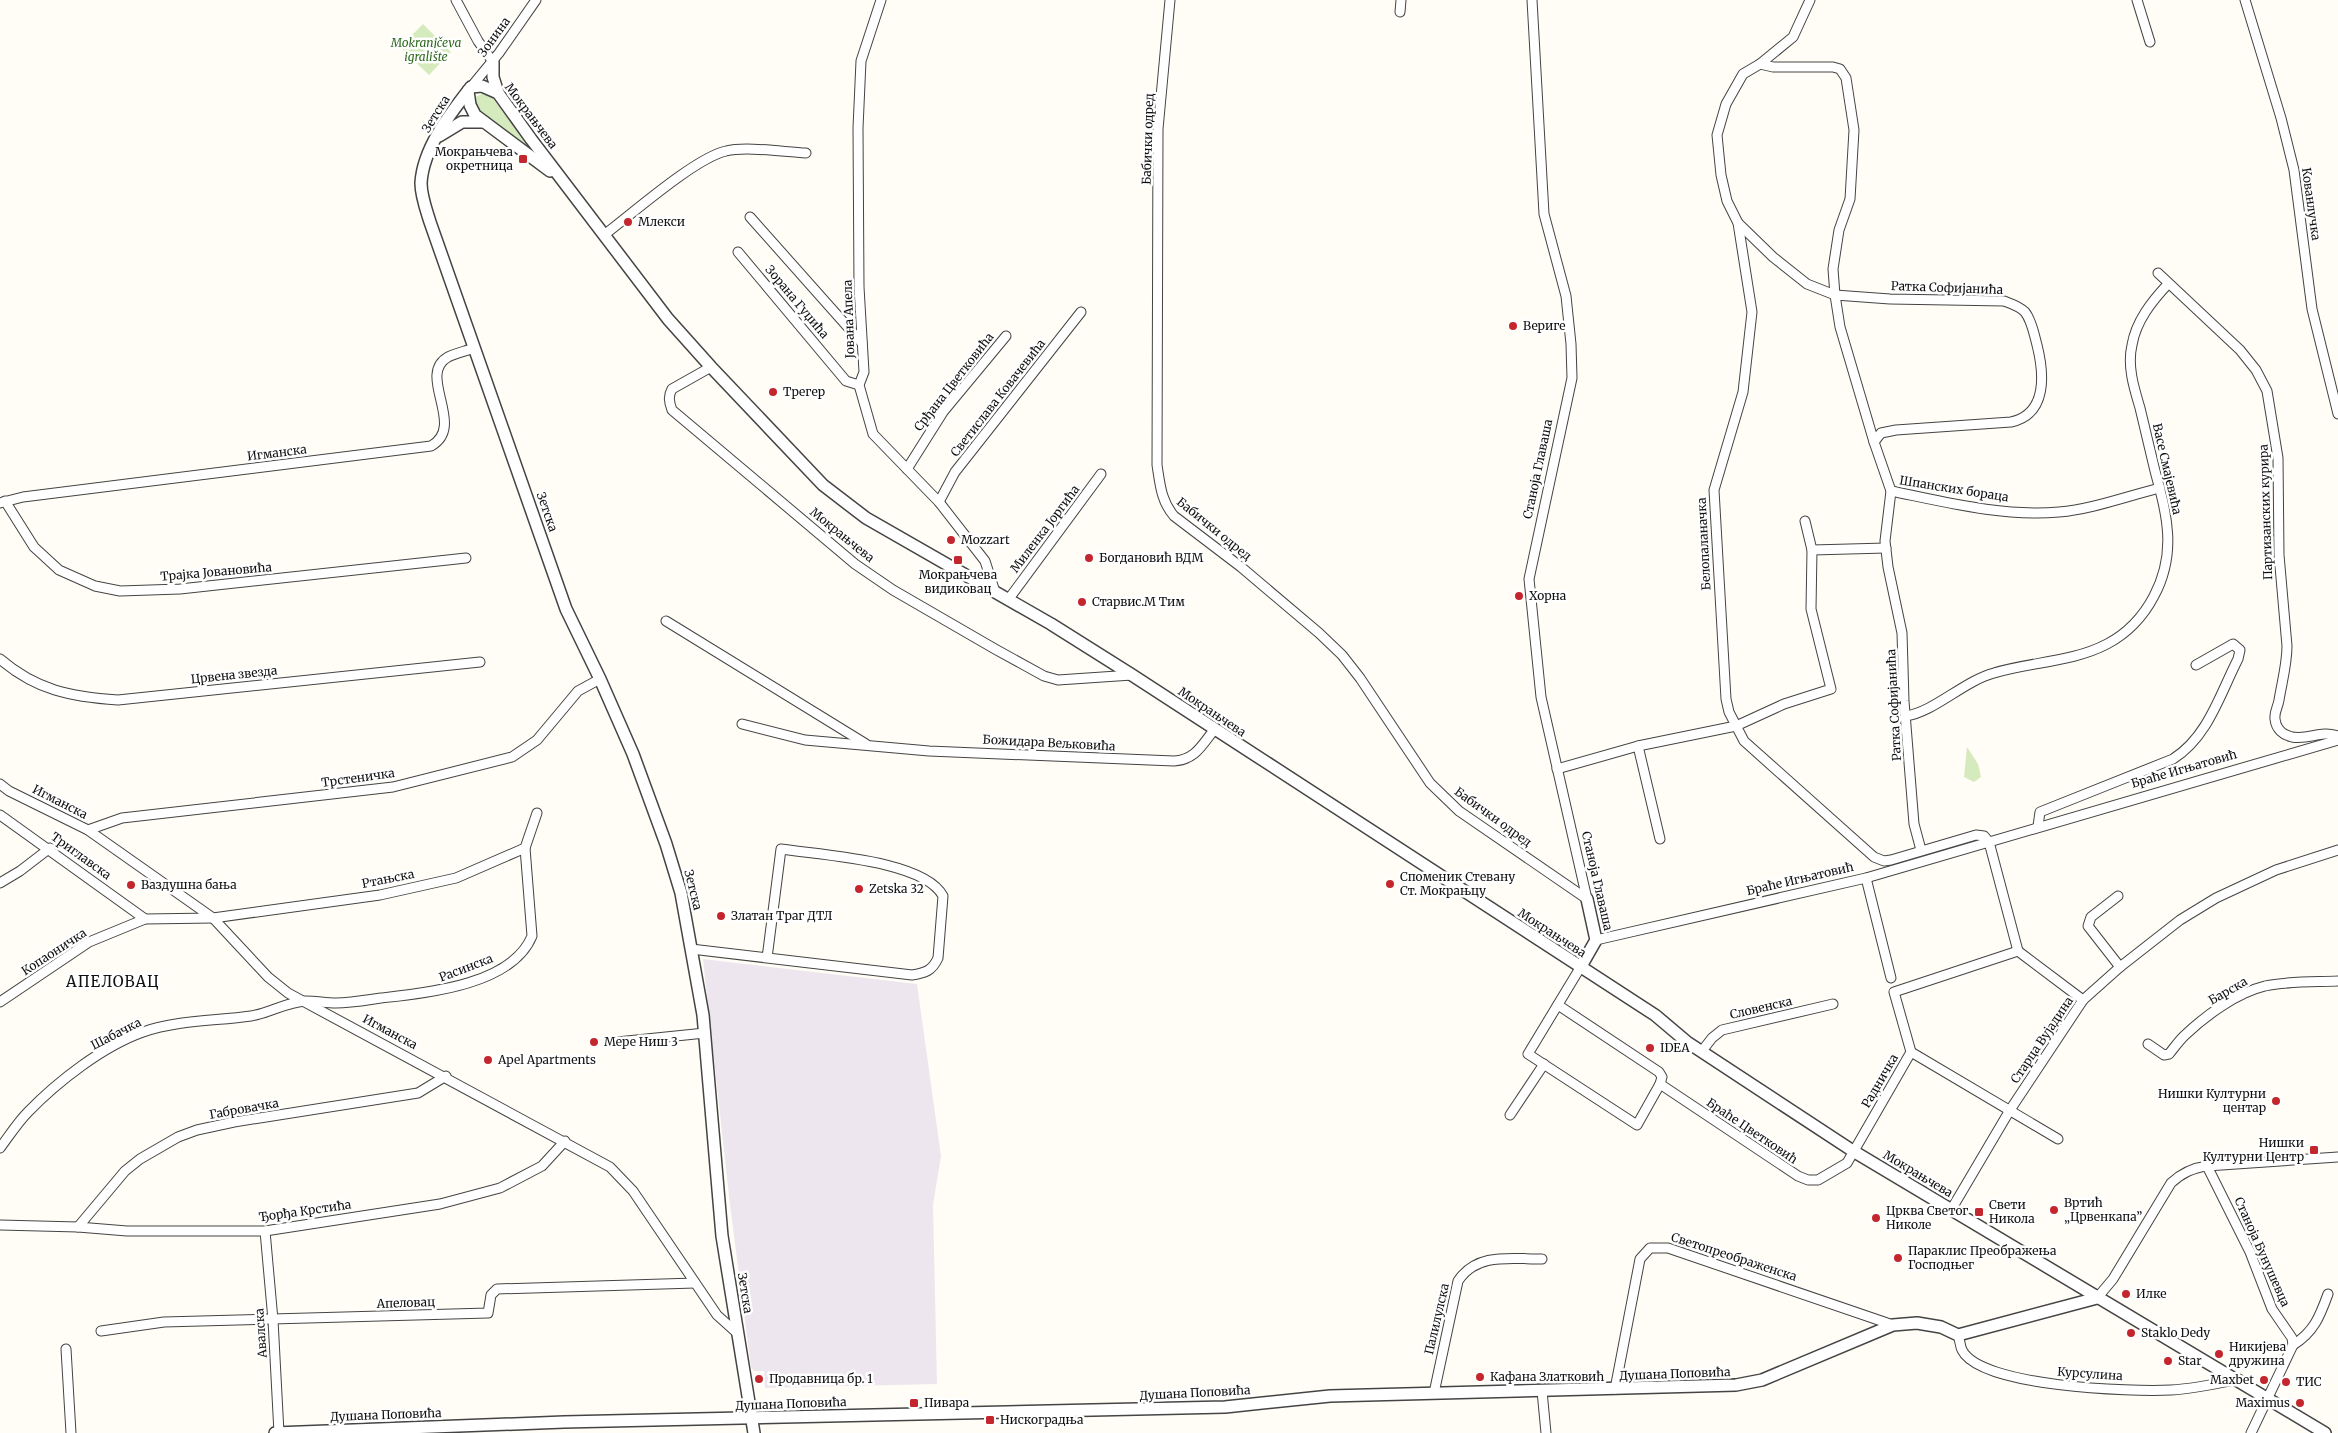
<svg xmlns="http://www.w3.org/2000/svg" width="2338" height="1433" font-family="Merriweather,serif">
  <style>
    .industrial { fill: #eee6ef }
    .green { fill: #d5ebbd }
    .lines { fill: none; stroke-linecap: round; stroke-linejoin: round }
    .minor-casing { stroke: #444; stroke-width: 11 }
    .tertiary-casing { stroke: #444; stroke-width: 14 }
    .minor { stroke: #fff; stroke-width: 9 }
    .tertiary { stroke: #fff; stroke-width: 11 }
    .poi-dot { fill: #c4262e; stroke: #fff; stroke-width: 2 }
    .labels { text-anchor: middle; stroke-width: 5; stroke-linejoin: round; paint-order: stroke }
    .street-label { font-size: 12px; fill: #111; stroke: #fff }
    .park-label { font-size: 12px; font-style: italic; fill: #2f6b1f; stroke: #fff }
    .poi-label { font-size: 12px; fill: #111; stroke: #fff; text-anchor: start }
    .quarter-label { font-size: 15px; letter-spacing: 1px; fill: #111; stroke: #fff }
  </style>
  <rect width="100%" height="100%" fill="#fffdf5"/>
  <polygon class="industrial" points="703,959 917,984 941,1156 933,1205 937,1384 765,1388 764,1371 754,1371 751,1367 730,1205"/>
  <g class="green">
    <polygon points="423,24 451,52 429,75 400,47"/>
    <polygon points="482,94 492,97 530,148 479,112 475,103 475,97"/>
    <polygon points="1967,747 1978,764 1981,777 1974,782 1964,777"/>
  </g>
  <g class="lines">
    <g class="minor-casing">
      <g id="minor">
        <polyline points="456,0 478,41 493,62"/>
        <polyline points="881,0 861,61 858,128 859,287 864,372 859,385 873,434 939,502 985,561 995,592"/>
        <path d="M1170 0 1158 129 1157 465C1160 484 1161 501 1174 516L1241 567 1319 633 1342 655 1360 678 1430 783 1459 811 1587 899"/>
        <polyline points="1532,0 1544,214 1566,296 1571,344 1572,378 1529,579 1541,697 1587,899"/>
        <polyline points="1810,0 1793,37 1760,64 1743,74 1726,104 1717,135 1721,175 1727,201 1738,223 1752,312 1743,392 1714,490 1726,699 1729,712 1744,741 1874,857 1884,861 1891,860 1976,835 1984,836 1989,842 2018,951"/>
        <polyline points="2137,0 2150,42"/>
        <polyline points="2245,0 2281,118 2294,170 2312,309 2338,414"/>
        <polyline points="1400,12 1401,0"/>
        <polyline points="1760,64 1773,67 1833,67 1840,69 1846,78 1854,130 1850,199 1839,230 1833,269 1835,295 1840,327 1874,442 1891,491 1885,541 1888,567 1902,633 1904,701 1914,824 1921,850"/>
        <polyline points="471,87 499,53 536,0"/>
        <polyline points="750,217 862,343"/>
        <path d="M1738 223 1773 257 1807 284 1835 295 1890 299 2004 301C2012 304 2019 306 2025 312 2032 321 2034 334 2037 345 2044 373 2048 414 2011 422L1896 430 1881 433 1874 442"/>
        <path d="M604 235C632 214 695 158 726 151 746 146 784 152 806 153"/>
        <polyline points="738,252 846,381 859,385"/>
        <path d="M2158 273 2240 350 2256 370 2267 391 2278 458 2279 555 2287 646C2287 664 2282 682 2279 700 2278 707 2274 712 2275 719 2276 729 2283 735 2292 737 2310 740 2320 730 2338 736"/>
        <path d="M711 367 672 389C668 396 669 402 672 410L855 564 893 590 995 649 1044 676 1058 680 1132 675"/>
        <polyline points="907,469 943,412 1006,336"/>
        <path d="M1891 491C1945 502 2003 517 2059 512 2093 509 2127 496 2160 488"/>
        <polyline points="5,501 34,547 59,570 95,586 120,591 180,589 466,558"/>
        <polyline points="939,502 955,472 1081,312"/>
        <path d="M0 503 23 497 431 446C467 426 416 375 448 357 456 353 466 351 474 348"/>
        <polyline points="1812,550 1886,548"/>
        <polyline points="1008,600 1101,474"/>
        <polyline points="666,621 866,744"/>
        <path d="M0 659C36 690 71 697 118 700L480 662"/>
        <path d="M1906 716C1934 712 1964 681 1994 673 2030 662 2073 662 2107 644 2128 633 2143 617 2154 596 2177 553 2167 515 2155 471 2150 450 2145 429 2140 408 2134 388 2127 366 2132 345 2136 321 2152 301 2168 284"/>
        <path d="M742 724 805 740 929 751 1174 761C1195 760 1202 745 1214 730"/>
        <polyline points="1638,746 1660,839"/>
        <polyline points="1557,769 1638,746 1736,726 1784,704 1831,689 1811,609 1812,550 1805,521"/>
        <polyline points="0,784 9,791 88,830 213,918 268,977 288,993 610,1167 633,1191 717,1315 737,1333"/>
        <polyline points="0,815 145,919"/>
        <path d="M2038 826 2040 812 2173 759C2208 737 2220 694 2238 659L2240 650 2233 644 2196 665"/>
        <polyline points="88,830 122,818 393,787 512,757 537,740 578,691 600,679"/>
        <polyline points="1866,878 1891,978"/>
        <polyline points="0,883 20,871 50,848"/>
        <polyline points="2118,896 2091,917 2088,926 2120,967"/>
        <polyline points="1596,940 1866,878 2338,740"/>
        <path d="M691 949 912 975C925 973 932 971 938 958L943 896C924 860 819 855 781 849L767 958"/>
        <polyline points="1580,968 1528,1054 1637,1125 1660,1084 1798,1176 1808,1180 1818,1180 1847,1163 1911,1052 1894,992 2018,951 2083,1000"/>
        <polyline points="0,1002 89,942 145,919 213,918 380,895 456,878 525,848 537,813"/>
        <polyline points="1558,1005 1659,1072 1662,1077 1660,1084"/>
        <polyline points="617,1042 705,1033"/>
        <path d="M2148 1044 2164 1055 2169 1054C2174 1048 2178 1042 2184 1036 2205 1016 2236 993 2265 986 2288 981 2314 982 2338 981"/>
        <polyline points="1702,1051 1712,1038 1722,1030 1833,1004"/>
        <polyline points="1911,1052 2058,1139"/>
        <polyline points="1510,1115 1544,1064"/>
        <path d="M0 1148C9 1136 18 1122 28 1112 57 1082 103 1046 143 1032 177 1020 216 1021 251 1016 270 1013 286 1002 306 1001 316 1001 326 1003 336 1003 351 1003 367 1000 381 998 427 993 512 985 532 936L525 848"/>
        <polyline points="2207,1166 2250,1252 2272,1309 2292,1338 2293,1345"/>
        <polyline points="1951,1210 2010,1110 2083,1000 2120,967 2180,920 2216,898 2276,870 2338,850"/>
        <polyline points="0,1225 78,1227 127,1231 265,1231 440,1204 500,1188 542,1166 565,1141"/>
        <polyline points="78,1227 125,1171 140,1159 178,1137 197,1130 234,1122 418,1093 446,1076"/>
        <polyline points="265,1231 273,1320 279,1433"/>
        <path d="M2097 1298 2113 1279 2171 1183C2182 1173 2192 1168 2207 1166L2338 1157"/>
        <polyline points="101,1331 164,1322 488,1313 491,1295 497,1289 695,1283"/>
        <path d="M1958 1335C1960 1340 1960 1346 1962 1350 1980 1387 2132 1392 2171 1390 2193 1389 2216 1384 2239 1379"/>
        <path d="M2293 1345C2314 1332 2320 1316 2328 1294"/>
        <polyline points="66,1349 71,1433"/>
        <polyline points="1615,1389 1640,1259 1650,1248 1668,1248 1893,1325"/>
        <polyline points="1542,1391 1546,1433"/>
        <path d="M1434 1393 1458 1281C1477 1252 1511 1259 1542 1259"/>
        <polyline points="2251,1433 2293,1345"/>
      </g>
    </g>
    <g class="tertiary-casing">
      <g id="tertiary">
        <polyline points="493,62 493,77 498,93"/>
        <polyline points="468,91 470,105 475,115 550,171"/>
        <polyline points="439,136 462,122 484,122"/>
        <polyline points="1580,968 1596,940 1587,899"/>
        <polyline points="275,1433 564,1422 1225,1407 1330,1396 1736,1385 1762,1380 1893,1325 1917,1323 1941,1327 1958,1335 2097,1298"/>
        <path d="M754 1433 722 1236 703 1015 681 893 666 844 633 754 600 679 566 609 430 222C426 209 421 196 421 183 423 148 450 114 471 87L482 86 498 93 531 139 668 319 711 367 823 485 866 518 1051 624 1132 675 1655 1015 1687 1042 1853 1151 2325 1433"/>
      </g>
    </g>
    <use href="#minor" class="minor"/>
    <use href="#tertiary" class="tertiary"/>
  </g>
  <g class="poi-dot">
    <rect x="518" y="154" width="10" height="10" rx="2.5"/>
    <circle cx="628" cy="222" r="5"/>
    <circle cx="1513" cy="326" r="5"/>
    <circle cx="773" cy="392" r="5"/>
    <circle cx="951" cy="540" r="5"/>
    <circle cx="1089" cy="558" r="5"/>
    <rect x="953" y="555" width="10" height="10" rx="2.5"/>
    <circle cx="1519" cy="596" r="5"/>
    <circle cx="1082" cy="602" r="5"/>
    <circle cx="1390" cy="884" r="5"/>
    <circle cx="131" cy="885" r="5"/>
    <circle cx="859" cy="889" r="5"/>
    <circle cx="721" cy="916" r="5"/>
    <circle cx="594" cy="1042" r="5"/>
    <circle cx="1650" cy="1048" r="5"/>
    <circle cx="488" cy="1060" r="5"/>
    <circle cx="2276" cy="1101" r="5"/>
    <rect x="2309" y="1145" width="10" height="10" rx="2.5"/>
    <circle cx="2054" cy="1210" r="5"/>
    <rect x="1974" y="1207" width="10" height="10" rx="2.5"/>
    <circle cx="1876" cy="1218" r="5"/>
    <circle cx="1898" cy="1258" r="5"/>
    <circle cx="2126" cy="1294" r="5"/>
    <circle cx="2131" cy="1333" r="5"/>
    <circle cx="2219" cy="1354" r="5"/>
    <circle cx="2168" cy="1361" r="5"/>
    <circle cx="1480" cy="1377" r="5"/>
    <circle cx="759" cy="1379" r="5"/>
    <circle cx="2264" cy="1380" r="5"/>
    <circle cx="2286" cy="1382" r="5"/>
    <rect x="909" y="1398" width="10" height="10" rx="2.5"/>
    <circle cx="2300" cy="1403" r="5"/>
    <rect x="985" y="1415" width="10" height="10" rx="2.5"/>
  </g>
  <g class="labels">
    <g class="street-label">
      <text transform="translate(494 37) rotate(-54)" y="4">Зонина</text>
      <text transform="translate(436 114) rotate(-58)" y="4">Зетска</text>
      <text transform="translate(531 116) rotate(53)" y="4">Мокрањчева</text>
      <text transform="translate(1148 139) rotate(-88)" y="4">Бабички одред</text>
      <text transform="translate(2311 204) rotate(82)" y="4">Кованлучка</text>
      <text transform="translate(1947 288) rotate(2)" y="4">Ратка Софијанића</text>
      <text transform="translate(797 302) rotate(50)" y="4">Зорана Гуџића</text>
      <text transform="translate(849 319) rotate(-92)" y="4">Јована Апела</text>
      <text transform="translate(954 382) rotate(-52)" y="4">Срђана Цветковића</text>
      <text transform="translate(998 398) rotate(-52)" y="4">Светислава Ковачевића</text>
      <text transform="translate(277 453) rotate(-7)" y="4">Игманска</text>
      <text transform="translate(1538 469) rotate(-78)" y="4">Станоја Главаша</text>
      <text transform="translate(2167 469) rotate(77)" y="4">Васе Смајевића</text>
      <text transform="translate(1954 489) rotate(9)" y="4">Шпанских бораца</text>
      <text transform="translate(547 512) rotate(71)" y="4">Зетска</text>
      <text transform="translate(2266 512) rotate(-92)" y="4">Партизанских курира</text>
      <text transform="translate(1045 529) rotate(-53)" y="4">Миленка Јоргића</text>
      <text transform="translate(1214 529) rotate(39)" y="4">Бабички одред</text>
      <text transform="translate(842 535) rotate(39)" y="4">Мокрањчева</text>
      <text transform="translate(1704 544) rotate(-93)" y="4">Белопаланачка</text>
      <text transform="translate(216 572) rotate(-5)" y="4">Трајка Јовановића</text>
      <text transform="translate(234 675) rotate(-6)" y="4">Црвена звезда</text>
      <text transform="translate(1894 705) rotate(-93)" y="4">Ратка Софијанића</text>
      <text transform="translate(1212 712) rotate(34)" y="4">Мокрањчева</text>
      <text transform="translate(1049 743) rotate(3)" y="4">Божидара Вељковића</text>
      <text transform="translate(2184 769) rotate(-16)" y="4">Браће Игњатовић</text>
      <text transform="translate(358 778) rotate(-8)" y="4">Трстеничка</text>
      <text transform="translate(60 802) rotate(27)" y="4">Игманска</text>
      <text transform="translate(1493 817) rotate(36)" y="4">Бабички одред</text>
      <text transform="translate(81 856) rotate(36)" y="4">Триглавска</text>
      <text transform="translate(388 879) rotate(-11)" y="4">Ртањска</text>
      <text transform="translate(1800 879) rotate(-13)" y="4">Браће Игњатовић</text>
      <text transform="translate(1597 881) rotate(77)" y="4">Станоја Главаша</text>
      <text transform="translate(693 890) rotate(76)" y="4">Зетска</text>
      <text transform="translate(1552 933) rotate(33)" y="4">Мокрањчева</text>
      <text transform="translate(54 952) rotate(-33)" y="4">Копаоничка</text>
      <text transform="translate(466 968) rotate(-21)" y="4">Расинска</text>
      <text transform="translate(2228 991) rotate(-30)" y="4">Барска</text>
      <text transform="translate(1761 1008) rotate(-13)" y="4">Словенска</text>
      <text transform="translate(390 1032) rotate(28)" y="4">Игманска</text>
      <text transform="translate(116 1034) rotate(-27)" y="4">Шабачка</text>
      <text transform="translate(2042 1040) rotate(-56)" y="4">Старца Вујадина</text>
      <text transform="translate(1880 1081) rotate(-60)" y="4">Радничка</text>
      <text transform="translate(244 1109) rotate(-10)" y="4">Габровачка</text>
      <text transform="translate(1752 1131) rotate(34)" y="4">Браће Цветковић</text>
      <text transform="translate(1918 1174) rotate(31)" y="4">Мокрањчева</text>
      <text transform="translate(305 1211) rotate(-8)" y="4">Ђорђа Крстића</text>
      <text transform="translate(2262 1252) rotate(66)" y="4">Станоја Бунушевца</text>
      <text transform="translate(1734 1257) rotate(18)" y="4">Светопреображенска</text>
      <text transform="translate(745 1293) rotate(81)" y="4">Зетска</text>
      <text transform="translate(406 1303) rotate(-2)" y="4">Апеловац</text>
      <text transform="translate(1437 1319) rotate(-77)" y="4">Палилулска</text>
      <text transform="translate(261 1333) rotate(-94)" y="4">Авалска</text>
      <text transform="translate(1675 1374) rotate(-2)" y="4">Душана Поповића</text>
      <text transform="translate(2090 1374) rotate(4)" y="4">Курсулина</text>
      <text transform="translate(1195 1393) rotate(-3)" y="4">Душана Поповића</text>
      <text transform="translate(791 1404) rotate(-2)" y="4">Душана Поповића</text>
      <text transform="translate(386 1415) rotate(-2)" y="4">Душана Поповића</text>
    </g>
    <g class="park-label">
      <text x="426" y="47">Mokranjčeva<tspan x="426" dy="14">igralište</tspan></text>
    </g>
    <g class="poi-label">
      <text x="513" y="156" text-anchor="end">Мокрањчева<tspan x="513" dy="14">окретница</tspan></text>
      <text x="638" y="226">Млекси</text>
      <text x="1523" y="330">Вериге</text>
      <text x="783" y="396">Трегер</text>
      <text x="961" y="544">Mozzart</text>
      <text x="1099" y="562">Богдановић ВДМ</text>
      <text x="958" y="579" text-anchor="middle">Мокрањчева<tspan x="958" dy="14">видиковац</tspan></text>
      <text x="1529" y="600">Хорна</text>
      <text x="1092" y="606">Старвис.М Тим</text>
      <text x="1400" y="881">Споменик Стевану<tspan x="1400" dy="14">Ст. Мокрањцу</tspan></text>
      <text x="141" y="889">Ваздушна бања</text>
      <text x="869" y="893">Zetska 32</text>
      <text x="731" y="920">Златан Траг ДТЛ</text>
      <text x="604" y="1046">Мере Ниш 3</text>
      <text x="1660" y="1052">IDEA</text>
      <text x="498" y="1064">Apel Apartments</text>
      <text x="2266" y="1098" text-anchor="end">Нишки Културни<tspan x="2266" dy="14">центар</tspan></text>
      <text x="2304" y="1147" text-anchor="end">Нишки<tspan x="2304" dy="14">Културни Центр</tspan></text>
      <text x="2064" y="1207">Вртић<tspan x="2064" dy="14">„Црвенкапа”</tspan></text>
      <text x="1989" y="1209">Свети<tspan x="1989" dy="14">Никола</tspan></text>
      <text x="1886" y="1215">Црква Светог<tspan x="1886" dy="14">Николе</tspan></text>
      <text x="1908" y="1255">Параклис Преображења<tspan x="1908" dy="14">Господњег</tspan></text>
      <text x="2136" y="1298">Илке</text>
      <text x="2141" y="1337">Staklo Dedy</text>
      <text x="2229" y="1351">Никијева<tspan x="2229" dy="14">дружина</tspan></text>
      <text x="2178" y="1365">Star</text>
      <text x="1490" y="1381">Кафана Златковић</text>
      <text x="769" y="1383">Продавница бр. 1</text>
      <text x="2254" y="1384" text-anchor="end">Maxbet</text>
      <text x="2296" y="1386">ТИС</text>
      <text x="924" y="1407">Пивара</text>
      <text x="2290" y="1407" text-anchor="end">Maximus</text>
      <text x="1000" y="1424">Нискоградња</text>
    </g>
    <g class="quarter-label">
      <text x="113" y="987">АПЕЛОВАЦ</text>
    </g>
  </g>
</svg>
